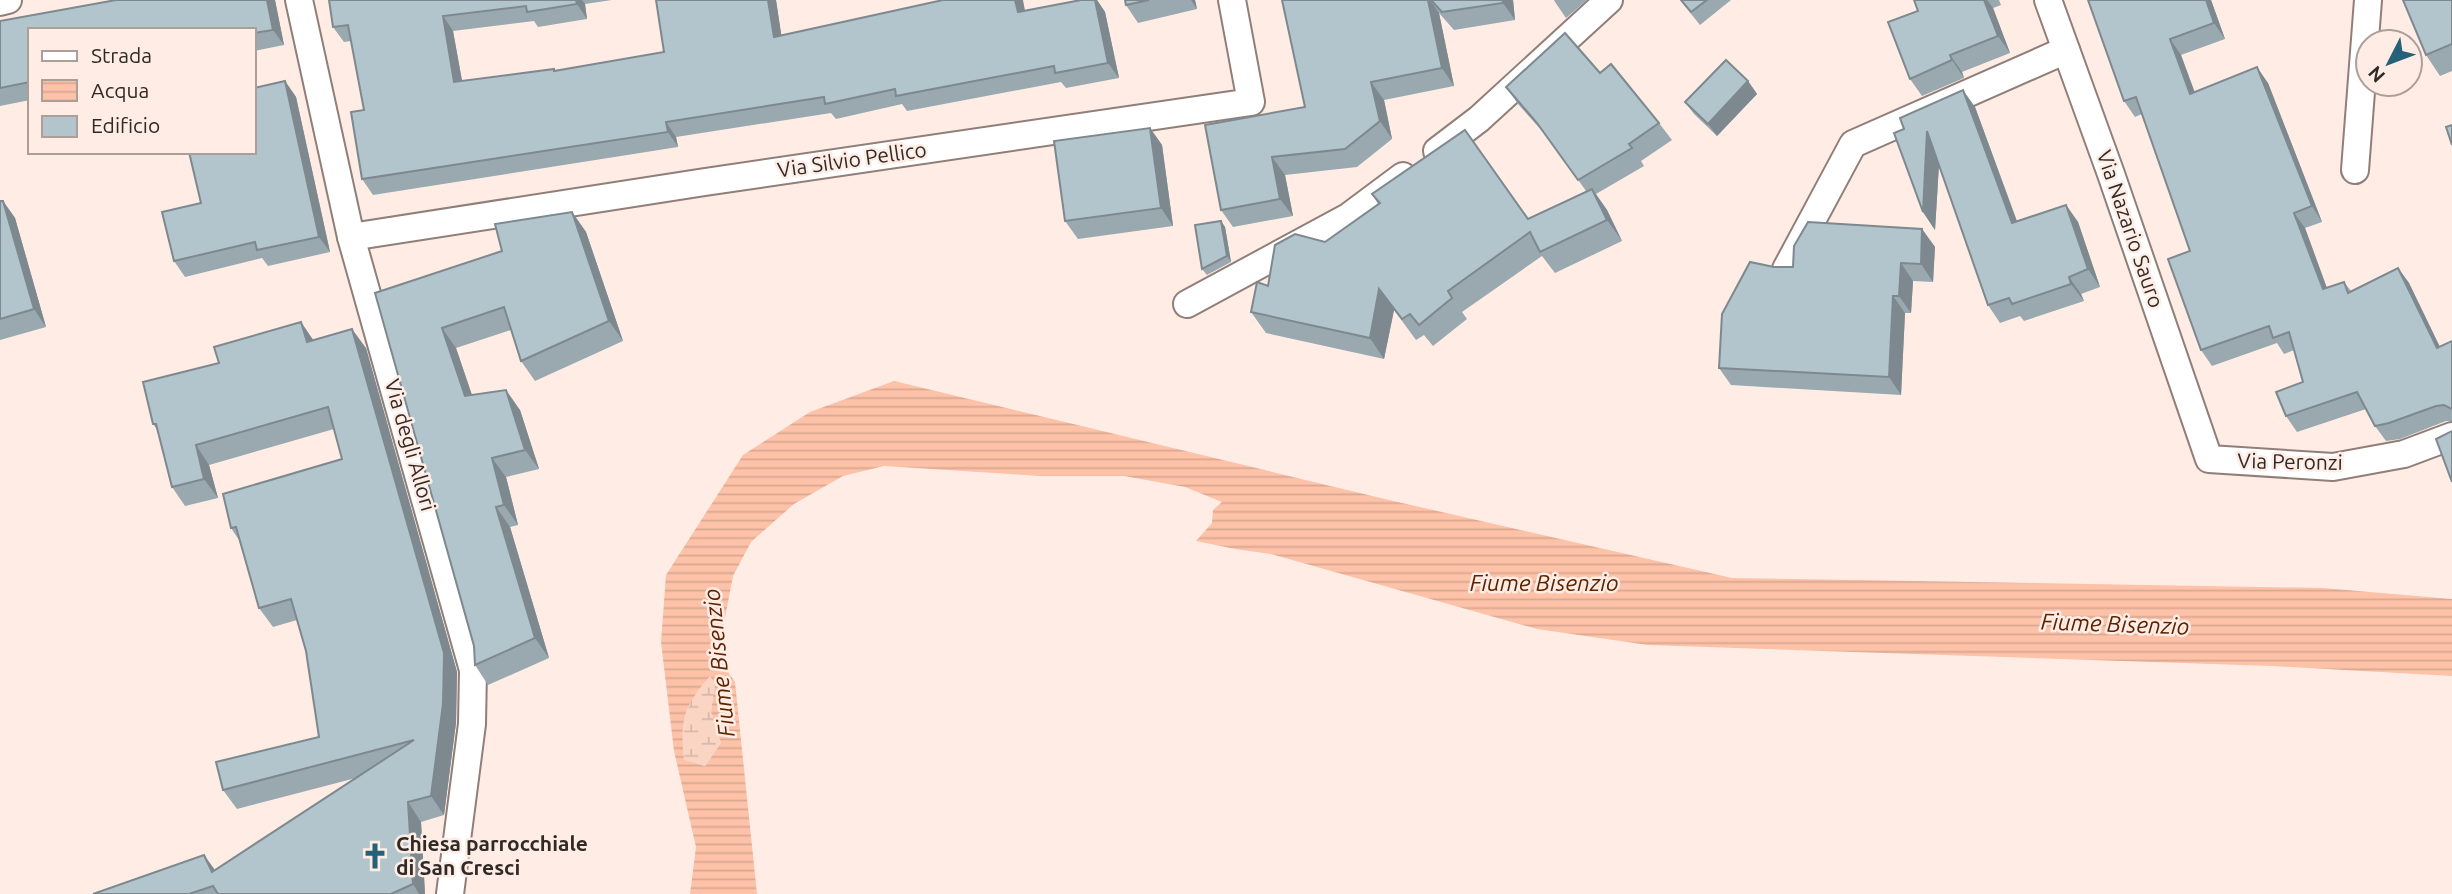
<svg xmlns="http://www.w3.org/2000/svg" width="2452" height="894" font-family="Ubuntu,sans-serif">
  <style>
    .wetland { fill: url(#wetland-marsh) }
    .water { fill: url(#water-rules); fill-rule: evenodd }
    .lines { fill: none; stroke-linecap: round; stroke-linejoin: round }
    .street-casing { stroke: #8f7f78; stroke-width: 30 }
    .street { stroke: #fff; stroke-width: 26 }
    .wall { fill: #99a9af }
    .shaded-wall { fill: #7d898f }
    .building { fill: #b2c4cc; stroke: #7d898f; stroke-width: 2 }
    .labels { text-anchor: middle; stroke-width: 5; stroke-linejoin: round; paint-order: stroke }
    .street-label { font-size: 21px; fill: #302a27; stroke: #ffede5 }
    .poi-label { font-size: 21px; font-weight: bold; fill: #302a27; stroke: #ffede5; text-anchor: start }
    .water-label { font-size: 23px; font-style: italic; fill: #5d2301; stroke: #ffede5 }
  </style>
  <defs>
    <pattern id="wetland-marsh" width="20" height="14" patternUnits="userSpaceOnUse" patternTransform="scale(1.75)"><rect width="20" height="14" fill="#fad5c4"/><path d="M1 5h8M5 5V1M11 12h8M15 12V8" fill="none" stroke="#d7b7a8"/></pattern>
    <pattern id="water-rules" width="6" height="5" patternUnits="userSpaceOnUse" patternTransform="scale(1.75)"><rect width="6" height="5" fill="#fdc2a8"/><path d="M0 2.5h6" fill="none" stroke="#d9a791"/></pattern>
  </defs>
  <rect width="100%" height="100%" fill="#ffede5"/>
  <polygon class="wetland" points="710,675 715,684 711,712 721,743 705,766 684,761 681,727 691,700"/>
  <path class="water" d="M894 381 1389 500 1732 578 2323 588 2452 599V676L2272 666 1648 645 1537 629 1271 554 1235 549 1196 541 1212 523 1213 510 1222 502 1185 487 1124 476H1041L884 466 843 476 794 504 751 542 733 576 723 628 722 663 735 682 757 894H690L696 847 674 751 661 642 666 575 743 455 810 412ZM710 676 715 684 711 712 721 743 705 766 684 760C680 721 683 707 710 676Z"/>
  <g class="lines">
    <g class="street-casing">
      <g id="street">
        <polyline points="299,0 351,237 473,670 472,724 450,894"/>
        <polyline points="2048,0 2111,174 2209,459 2333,467 2404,454 2452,436"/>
        <polyline points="0,2 8,0"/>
        <polyline points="1437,151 1479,119 1609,0"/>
        <polyline points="2355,170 2368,0"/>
        <polyline points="351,237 705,182 1251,102 1232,0"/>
        <polyline points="1786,269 1853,144 2066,50"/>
        <polyline points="1187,304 1348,217 1403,176"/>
      </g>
    </g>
    <use href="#street" class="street"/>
  </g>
  <g class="wall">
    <polygon points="275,0 284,45 254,51 254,30 30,30 30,100 0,106 0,21"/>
    <polygon points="329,0 612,0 585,4 587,19 538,27 534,21 453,31 462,81 555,71 664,52 776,0 781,35 1025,11 1081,0 1097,0 1105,12 1119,78 1066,88 1061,82 907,111 902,104 836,119 831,113 676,137 678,147 373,195 362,179 364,110 351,41 344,42 333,27"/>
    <polygon points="1125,0 1195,0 1197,9 1138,23 1126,5"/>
    <polygon points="1282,0 1513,0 1515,20 1454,30 1439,13 1454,86 1384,100 1392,139 1357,167 1285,175 1293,216 1233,227 1221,210 1305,107"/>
    <polygon points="1554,0 1587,0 1566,18 1555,2"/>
    <polygon points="1680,0 1731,0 1700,25"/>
    <polygon points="1914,0 1999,0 2001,5 1993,8 2010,53 1962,72 1964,78 1922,96 1910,79 1918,11"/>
    <polygon points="2090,0 2211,0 2225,39 2181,55 2194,92 2268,83 2322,222 2305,228 2327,288 2344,282 2351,291 2398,268 2409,283 2440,347 2452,341 2452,421 2446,421 2400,439 2386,441 2375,426 2366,409 2297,432 2286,416 2303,382 2294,350 2284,354 2277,343 2212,366 2201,350 2190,251 2142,114 2135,117 2124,101"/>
    <polygon points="2452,0 2452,71 2440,76 2426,55"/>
    <polygon points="1600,73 1659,123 1672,140 1641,161 1644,166 1596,194 1607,210 1622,241 1555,273 1542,256 1462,312 1467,319 1433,346 1424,335 1416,340 1394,310 1384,359 1266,333 1251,312 1268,286 1325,242 1378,204 1372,194 1528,219 1586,191 1550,140 1518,104 1506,87"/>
    <polygon points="285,81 296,97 330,252 268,266 262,258 185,277 174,261 201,203"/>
    <polygon points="1748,81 1757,94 1717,136 1694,114 1685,102"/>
    <polygon points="1975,107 2017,221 2066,205 2078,222 2100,287 2081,294 2084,301 2024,321 2020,316 2000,323 1988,305 1939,164 1935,230 1923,212 1904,129"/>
    <polygon points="1150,128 1162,145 1173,226 1078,239 1065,221"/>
    <polygon points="0,201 3,201 15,218 46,327 0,340"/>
    <polygon points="572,212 586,232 623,341 535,381 521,361 511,330 456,348 472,395 520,410 539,469 506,477 518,525 510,527 549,658 488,685 475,665 474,646 375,293 502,251"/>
    <polygon points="1221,221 1225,227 1231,262 1207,275 1202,269"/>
    <polygon points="1922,229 1935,247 1933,282 1913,281 1911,313 1905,313 1901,395 1731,385 1719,368 1793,267"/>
    <polygon points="314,340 366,348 457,672 456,723 444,815 421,822 425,894 93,894 215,870 356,778 237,809 223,790 319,737 306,651 297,620 273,627 259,608 239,540 231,528 342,459 334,429 209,465 218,498 185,506 172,487 158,431 153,424"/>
  </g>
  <g class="shaded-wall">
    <polygon points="267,0 275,0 284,45 273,30"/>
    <polygon points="576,0 582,0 585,4 587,19 577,4"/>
    <polygon points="768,0 776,0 784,52 774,37"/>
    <polygon points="1015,0 1023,0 1028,27 1018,12"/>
    <polygon points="1095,0 1097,0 1105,12 1119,78 1108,63"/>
    <polygon points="1191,0 1195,0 1197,9"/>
    <polygon points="1428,0 1430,0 1439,13 1454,86 1442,68"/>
    <polygon points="1503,0 1513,0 1515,20 1503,3"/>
    <polygon points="1984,0 1987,0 1993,8 2010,53 1998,36"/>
    <polygon points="2206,0 2211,0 2225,39 2214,23"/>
    <polygon points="443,16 453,31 465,97 454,82"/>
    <polygon points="2170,39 2181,55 2201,109 2190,94"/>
    <polygon points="1950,55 1962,72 1964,78 1952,60"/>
    <polygon points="2257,67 2268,83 2322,222 2312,206"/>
    <polygon points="285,81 296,97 330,252 319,237"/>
    <polygon points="1748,81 1757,94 1717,136 1708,124"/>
    <polygon points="1371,82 1384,100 1392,139 1380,121"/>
    <polygon points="1963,90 1975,107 2024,241 2012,223"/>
    <polygon points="666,122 676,137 678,147 668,132"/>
    <polygon points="1150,128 1162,145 1173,226 1161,208"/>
    <polygon points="1927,131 1940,149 1935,230 1923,212"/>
    <polygon points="1272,157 1285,175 1293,216 1280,199"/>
    <polygon points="1592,189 1607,210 1622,241 1607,220"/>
    <polygon points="3,201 15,218 46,327 34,309"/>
    <polygon points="2066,205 2078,222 2100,287 2088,269"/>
    <polygon points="572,212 586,232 623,341 609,321"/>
    <polygon points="2294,213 2305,228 2333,305 2323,289"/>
    <polygon points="1221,221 1225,227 1231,262 1227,256"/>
    <polygon points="1922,229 1935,247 1933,282 1921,264"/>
    <polygon points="1901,263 1913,281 1911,313 1899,296"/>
    <polygon points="2398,268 2409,283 2448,364 2437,348"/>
    <polygon points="2069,277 2081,294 2084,301 2071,284"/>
    <polygon points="1379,289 1394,310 1384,359 1370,338"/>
    <polygon points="1893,296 1905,313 1901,395 1889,377"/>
    <polygon points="301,322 314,341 307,342"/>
    <polygon points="442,328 456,348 479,416 465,396"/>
    <polygon points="352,329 366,348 457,672 456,723 444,815 431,796"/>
    <polygon points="506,390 520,410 539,469 525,450"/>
    <polygon points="196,445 209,465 218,498 204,479"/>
    <polygon points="492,458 506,477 518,525 504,505"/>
    <polygon points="496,507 510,527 549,658 535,638"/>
    <polygon points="408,802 421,822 425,894 419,894 413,884"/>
    <polygon points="204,855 218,874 212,872"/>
  </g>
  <g class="building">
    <polygon points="116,0 267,0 273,30 254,33 254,30 30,30 30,82 0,88 0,21"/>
    <polygon points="329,0 576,0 577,4 527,12 526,6 443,16 454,82 554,69 554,71 664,52 656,0 768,0 774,37 943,0 1015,0 1018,12 1081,0 1095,0 1108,63 1055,73 1054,66 896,96 895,89 825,104 824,97 666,122 668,132 362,179 351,112 364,110 348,25 333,27"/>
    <polygon points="1125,0 1149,0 1126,5"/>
    <polygon points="1282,0 1428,0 1442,68 1371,82 1380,121 1345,149 1272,157 1280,199 1221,210 1205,125 1305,107"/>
    <polygon points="1431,0 1503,0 1503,3 1442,12"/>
    <polygon points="1681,0 1707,0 1691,12"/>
    <polygon points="1914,0 1984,0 1998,36 1950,55 1952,60 1910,79 1888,22 1918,11"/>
    <polygon points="2088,0 2206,0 2214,23 2170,39 2190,94 2257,67 2312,206 2294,213 2323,289 2344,282 2348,293 2398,268 2437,348 2452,341 2452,409 2444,405 2436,406 2389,423 2375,426 2357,392 2286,416 2276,392 2303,382 2289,332 2273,338 2269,326 2201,350 2168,259 2190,251 2136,97 2124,101"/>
    <polygon points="2403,0 2452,0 2452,44 2426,55"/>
    <polygon points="1565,33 1600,73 1611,64 1659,123 1629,144 1632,148 1578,180 1537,123 1506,87"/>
    <polygon points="1726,60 1748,81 1708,124 1685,102"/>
    <polygon points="285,81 319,237 257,250 255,242 174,261 162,212 201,203 189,152 254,152 254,88"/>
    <polygon points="1963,90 2012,223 2066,205 2088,269 2069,277 2071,284 2012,304 2009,298 1988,305 1927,131 1923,212 1894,133 1904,129 1900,118"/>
    <polygon points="2452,125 2452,145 2446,127"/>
    <polygon points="1150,128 1161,208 1065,221 1054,141"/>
    <polygon points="1465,130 1528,219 1592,189 1607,220 1540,252 1530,232 1448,291 1452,298 1419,325 1410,314 1402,319 1379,289 1370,338 1251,312 1257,282 1268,286 1275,245 1295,234 1325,242 1380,203 1372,194"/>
    <polygon points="0,201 3,201 34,309 0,319"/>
    <polygon points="572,212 609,321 521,361 504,307 442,328 465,396 506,390 525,450 492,458 504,505 496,507 535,638 475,665 474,646 375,293 502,251 495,224"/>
    <polygon points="1221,221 1227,256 1202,269 1195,225"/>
    <polygon points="1808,222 1922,229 1921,264 1901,263 1899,296 1893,296 1889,377 1719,368 1722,314 1750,262 1774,267 1793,267 1794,246"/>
    <polygon points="301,322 307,342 352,329 444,653 443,704 431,796 408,802 413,884 391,894 218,894 213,886 189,894 93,894 204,855 212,872 414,740 223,790 216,762 319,737 306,651 291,599 259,608 236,527 231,528 223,494 342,459 328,407 196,445 204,479 172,487 156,424 153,424 143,382 219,363 214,347"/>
    <polygon points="2452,431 2452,482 2436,439"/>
  </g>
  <defs>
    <g id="church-bare" transform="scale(2.1)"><path d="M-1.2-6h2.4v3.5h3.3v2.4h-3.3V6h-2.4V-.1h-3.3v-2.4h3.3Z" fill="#256279" stroke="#ffede5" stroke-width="2.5" paint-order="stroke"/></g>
  </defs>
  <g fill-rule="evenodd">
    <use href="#church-bare" x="375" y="856"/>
  </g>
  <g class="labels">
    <g class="street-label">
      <text transform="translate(852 160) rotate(-8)" y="7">Via Silvio Pellico</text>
      <text transform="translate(2130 229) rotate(71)" y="7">Via Nazario Sauro</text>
      <text transform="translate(410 445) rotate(74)" y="7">Via degli Allori</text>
      <text transform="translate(2290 462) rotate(1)" y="7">Via Peronzi</text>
    </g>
    <g class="poi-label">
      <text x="396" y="851">Chiesa parrocchiale<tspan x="396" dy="24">di San Cresci</tspan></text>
    </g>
    <g class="water-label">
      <text x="1544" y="591">Fiume Bisenzio</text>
      <text transform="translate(2115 624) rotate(2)" y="8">Fiume Bisenzio</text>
      <text transform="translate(719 663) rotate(-96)" y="8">Fiume Bisenzio</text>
    </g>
  </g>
  <rect x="28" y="28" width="228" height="126" fill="#ffede5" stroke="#ac9f99" stroke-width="2"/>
  <rect x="42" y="51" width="35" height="10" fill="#ffffff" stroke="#ac9f99" stroke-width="2"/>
  <text x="91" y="63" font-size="21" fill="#302a27">Strada</text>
  <rect x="42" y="80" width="35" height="21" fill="url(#water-rules)" stroke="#ac9f99" stroke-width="2"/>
  <text x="91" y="98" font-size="21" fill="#302a27">Acqua</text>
  <rect x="42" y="116" width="35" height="21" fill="#b2c4cc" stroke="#ac9f99" stroke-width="2"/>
  <text x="91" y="133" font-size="21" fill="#302a27">Edificio</text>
  <g transform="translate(2389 63) rotate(228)"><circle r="33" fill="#ffede5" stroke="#ac9f99" stroke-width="2"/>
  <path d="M0-5L12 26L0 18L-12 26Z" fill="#256279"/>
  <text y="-10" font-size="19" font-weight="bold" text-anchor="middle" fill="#302a27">N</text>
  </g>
</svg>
